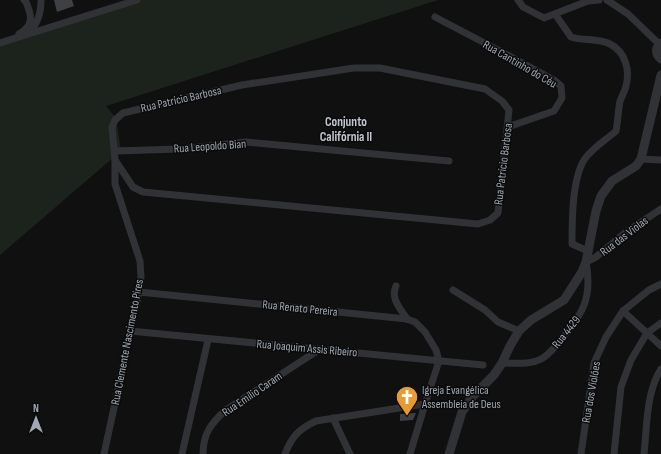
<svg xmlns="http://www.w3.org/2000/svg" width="661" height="454" font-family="'Sofia Sans Condensed',sans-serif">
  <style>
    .green { fill: #1c231d }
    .building { fill: #3f4044 }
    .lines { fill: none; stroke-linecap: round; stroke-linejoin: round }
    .minor { stroke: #313236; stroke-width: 7 }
    .tertiary { stroke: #313236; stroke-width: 9 }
    .labels { text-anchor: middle; stroke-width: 3; stroke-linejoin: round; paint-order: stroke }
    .street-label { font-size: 12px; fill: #a1a8b1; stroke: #0b0b0c }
    .poi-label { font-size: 12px; fill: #a1a8b1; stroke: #0b0b0c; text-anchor: start }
    .neighbourhood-label { font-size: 13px; font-weight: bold; fill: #c2c6ce; stroke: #0b0b0c }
  </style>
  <rect width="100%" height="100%" fill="#101011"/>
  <polygon class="green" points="140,0 438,0 106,106 116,118 121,151 0,255 0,44"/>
  <g class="building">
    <polygon points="54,0 72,0 74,6 57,12"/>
    <polygon points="416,413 413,420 400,421 400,414"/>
  </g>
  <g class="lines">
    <g class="minor">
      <polyline points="518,0 523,7 544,18 588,1 599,0"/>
      <polyline points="607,0 628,14 659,44"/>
      <path d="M555 14 571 37C583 41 598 38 610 44 626 52 630 71 626 86 625 91 622 96 620 101 618 111 618 121 616 131 606 140 592 148 584 160 572 180 572 221 572 244L588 251"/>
      <polyline points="435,17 515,59 554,80 561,86 562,98 554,111 508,127"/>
      <path d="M29 32C38 24 41 12 41 0"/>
      <path d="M19 34C34 25 32 16 26 2L24 0"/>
      <polyline points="0,43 137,0"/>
      <polygon points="354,68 380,68 485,89 502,101 509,110 498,213 490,220 478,224 143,192 133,187 115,160 112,127 115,120 123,113 242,85"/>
      <polyline points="115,151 180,149 246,142 449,161"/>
      <polyline points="641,159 661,160"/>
      <path d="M396 286C390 299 401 309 407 319"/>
      <polyline points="453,290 485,310 498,322 519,331"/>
      <polyline points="139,292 407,319 415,322 425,332 436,350 439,361 425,404 410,454"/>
      <polyline points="623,311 661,346"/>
      <polyline points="130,331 483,365"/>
      <path d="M502 363C515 363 530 365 541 359 548 356 554 348 559 342 582 315 593 299 586 262L596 257 625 233 661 209"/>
      <polyline points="333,418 350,454"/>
      <polyline points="104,454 139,292 141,276 140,261 115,184 115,160"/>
      <polyline points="182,454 208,340"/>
      <path d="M203 454C203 434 211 423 226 410L320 349"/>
      <path d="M285 454C292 436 299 429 316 421L425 404"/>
      <polyline points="581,454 594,363 606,337 623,311 649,290 661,284"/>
      <polyline points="614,454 621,387 631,360 647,333 661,323"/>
      <path d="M644 454C647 427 646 392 661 369"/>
    </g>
    <g class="tertiary">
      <path d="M661 43C655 48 655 54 661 59"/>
      <polyline points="449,454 462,412 473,396 494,375 502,363 510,346 519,331 531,320 564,300 582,272 586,262 596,211 601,196 612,181 636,166 641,159 661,75"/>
    </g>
  </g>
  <defs>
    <g id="church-pin" transform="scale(1.15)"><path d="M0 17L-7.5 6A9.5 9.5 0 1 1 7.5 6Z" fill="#e89b31" stroke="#0b0b0c"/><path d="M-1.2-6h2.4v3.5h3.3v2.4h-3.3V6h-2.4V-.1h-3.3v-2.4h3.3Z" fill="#fff"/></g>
  </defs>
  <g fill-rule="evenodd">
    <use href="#church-pin" x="407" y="397"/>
  </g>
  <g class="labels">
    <g class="street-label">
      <text transform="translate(520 64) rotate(30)" y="4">Rua Cantinho do Céu</text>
      <text transform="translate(181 99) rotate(-13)" y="4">Rua Patrício Barbosa</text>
      <text transform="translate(210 146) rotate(-4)" y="4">Rua Leopoldo Bian</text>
      <text transform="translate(503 164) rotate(-83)" y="4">Rua Patrício Barbosa</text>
      <text transform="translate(624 236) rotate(-37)" y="4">Rua das Violas</text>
      <text transform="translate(300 308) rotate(6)" y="4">Rua Renato Pereira</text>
      <text transform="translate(566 332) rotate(-52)" y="4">Rua 4429</text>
      <text transform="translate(127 342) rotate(-79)" y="4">Rua Clemente Nascimento Pires</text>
      <text transform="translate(307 348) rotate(5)" y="4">Rua Joaquim Assis Ribeiro</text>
      <text transform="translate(591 392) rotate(-80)" y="4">Rua dos Violões</text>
      <text transform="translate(252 394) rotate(-34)" y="4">Rua Emílio Caram</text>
    </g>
    <g class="poi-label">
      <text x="422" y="394">Igreja Evangélica<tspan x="422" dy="14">Assembleia de Deus</tspan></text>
    </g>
    <g class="neighbourhood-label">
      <text x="346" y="126">Conjunto<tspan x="346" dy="15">Califórnia II</tspan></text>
    </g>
  </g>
  <g transform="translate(36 418)" stroke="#0b0b0c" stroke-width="3" paint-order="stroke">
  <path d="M0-3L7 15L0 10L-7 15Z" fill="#a1a8b1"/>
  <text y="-6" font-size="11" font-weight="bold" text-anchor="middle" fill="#a1a8b1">N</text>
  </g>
</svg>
